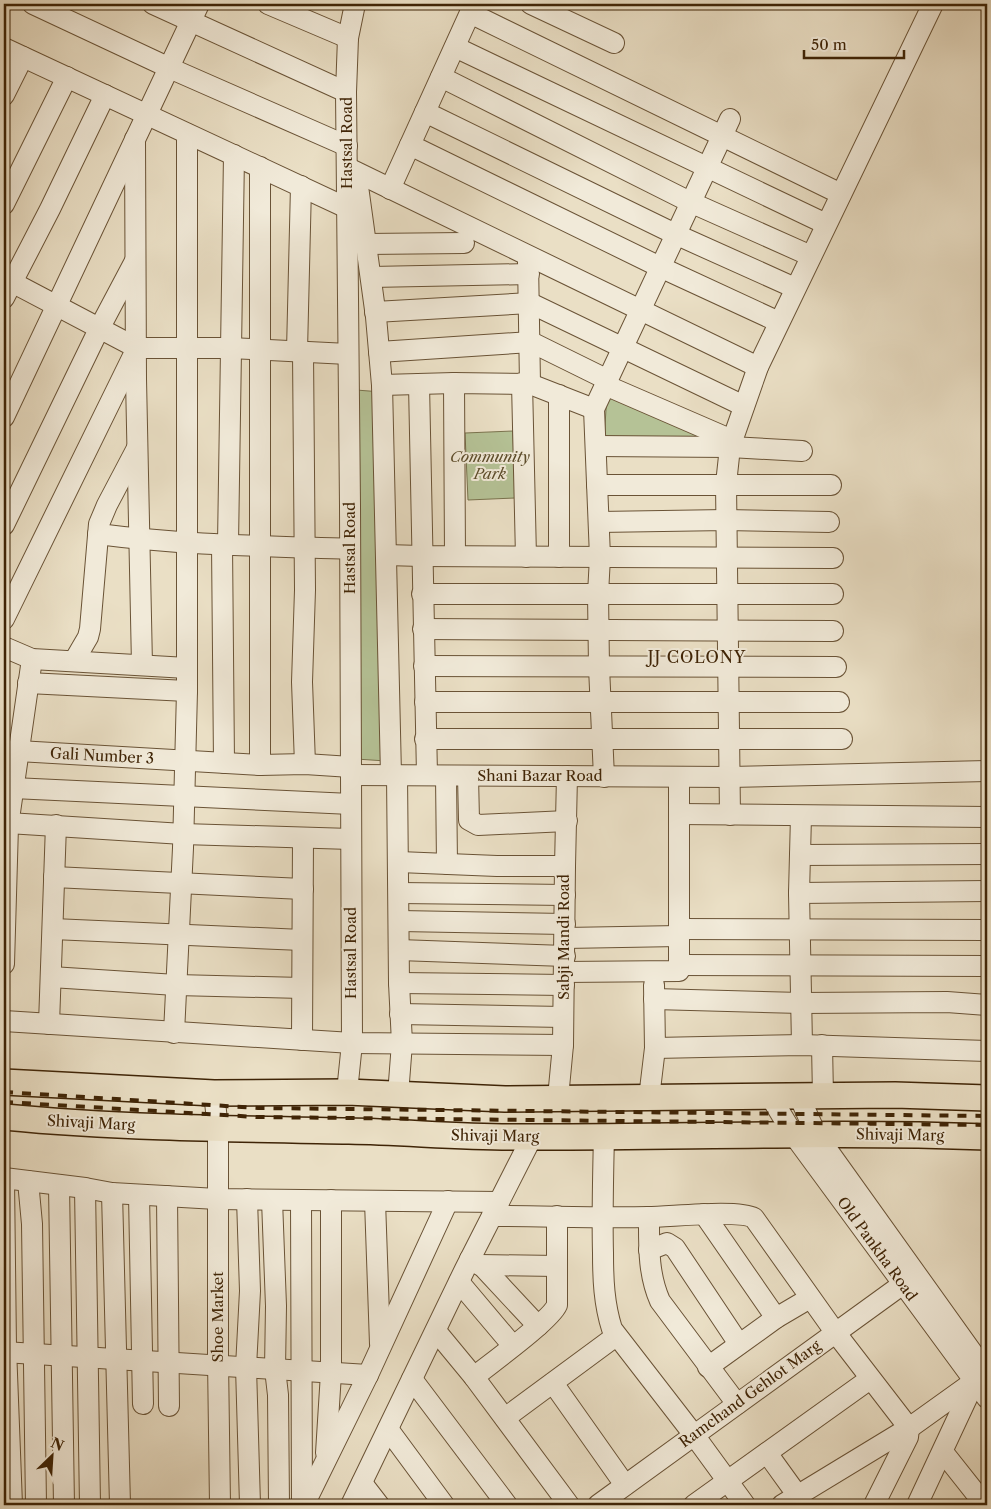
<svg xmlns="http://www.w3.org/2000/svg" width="991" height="1509" font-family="'Libre Caslon Text',serif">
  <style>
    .green { fill: #b5c296; stroke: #7a734e }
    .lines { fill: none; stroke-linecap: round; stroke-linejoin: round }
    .minor-casing { stroke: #6a5336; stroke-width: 22 }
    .major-casing { stroke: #3f2406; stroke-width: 28 }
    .minor { stroke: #f1ead9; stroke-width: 20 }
    .major { stroke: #eadfc5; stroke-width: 25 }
    .rail { stroke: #3f2406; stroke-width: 4; stroke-dasharray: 9 9; stroke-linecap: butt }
    .labels { text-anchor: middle; stroke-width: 4; stroke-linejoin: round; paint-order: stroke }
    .street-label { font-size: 15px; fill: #3f2406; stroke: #f1ead9 }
    .park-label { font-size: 15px; font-style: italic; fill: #5c4c2a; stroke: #f1ead9 }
    .neighbourhood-label { font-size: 16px; letter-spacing: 1px; fill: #3f2406; stroke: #f1ead9 }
  </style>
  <rect width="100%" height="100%" fill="#eadfc5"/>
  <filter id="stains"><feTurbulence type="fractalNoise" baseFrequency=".004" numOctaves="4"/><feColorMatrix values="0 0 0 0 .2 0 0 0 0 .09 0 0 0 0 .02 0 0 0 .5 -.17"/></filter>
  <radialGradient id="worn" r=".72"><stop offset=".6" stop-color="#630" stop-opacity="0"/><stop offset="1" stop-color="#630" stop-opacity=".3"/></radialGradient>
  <g class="green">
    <polygon points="356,390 382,392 386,761 356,759"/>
    <polygon points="607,393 714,441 604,442"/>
    <polygon points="513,431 515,498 468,500 465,433"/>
  </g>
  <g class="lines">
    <g class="minor-casing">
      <g id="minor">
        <polyline points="33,4 174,70 347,146"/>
        <polyline points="153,4 346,92"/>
        <polyline points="268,4 348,38"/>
        <polyline points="531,4 614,43"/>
        <polyline points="470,13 841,194"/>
        <polyline points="455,47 826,224"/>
        <polyline points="4,48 347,208"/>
        <polyline points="441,77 690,202 811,256"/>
        <polyline points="4,95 23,57"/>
        <polyline points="425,112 675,234 795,288"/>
        <polyline points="135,139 136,379 142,665"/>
        <polyline points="410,145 660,267 779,322"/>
        <polyline points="260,167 260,765"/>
        <polyline points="348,168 758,367"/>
        <polyline points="357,179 376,317 382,385 391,775"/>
        <polyline points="390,189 474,4"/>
        <polyline points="4,204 67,77"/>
        <polyline points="366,244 464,243"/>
        <polyline points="528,261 530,384"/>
        <polyline points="371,277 529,274"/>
        <polyline points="4,278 137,348 230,348 348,354"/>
        <polyline points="4,298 50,209 105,95"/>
        <polyline points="375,312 530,303 744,406"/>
        <polyline points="297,351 301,186"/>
        <polyline points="303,352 305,590 302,682 305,764"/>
        <polyline points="379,352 531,342 608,380"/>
        <polyline points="454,383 455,556"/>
        <polyline points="522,383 526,557"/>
        <polyline points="419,384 427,775"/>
        <polyline points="382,385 454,383 530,384 594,409"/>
        <polyline points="605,385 732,440"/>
        <polyline points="559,395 559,557"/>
        <polyline points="4,417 199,4"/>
        <polyline points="596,446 730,447 802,451"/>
        <polyline points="597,485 831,485"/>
        <polyline points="599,522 726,520 829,522"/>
        <polyline points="4,525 99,329 135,261"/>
        <path d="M98 534C181 545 266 546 350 549"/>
        <polyline points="222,544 224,763"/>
        <polyline points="228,544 234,155"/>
        <polyline points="386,555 421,556 833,558"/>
        <polyline points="422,594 833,594"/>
        <polyline points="4,619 135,352"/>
        <polyline points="423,629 833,631"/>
        <polyline points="4,647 32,659 187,668"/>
        <polyline points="74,661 88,637 90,629 99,524 107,505 137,448"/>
        <polyline points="424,666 836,667"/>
        <polyline points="28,683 187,691"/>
        <polyline points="425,702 839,702"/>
        <polyline points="425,739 842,739"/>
        <polyline points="18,751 260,765 305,764 351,767"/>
        <polyline points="351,775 730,777 987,771"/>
        <polyline points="397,775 399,983 402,1043 398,1095"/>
        <polyline points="446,776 447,864"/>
        <polyline points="468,776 469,820 478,825 567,821"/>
        <polyline points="604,777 599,667 598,594 600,557 594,409 730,119"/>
        <polyline points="13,788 351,804"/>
        <polyline points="679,814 987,817"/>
        <polyline points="730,815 726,484 730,447 758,367 933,4"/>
        <polyline points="801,816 799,893 802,1045"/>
        <polyline points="8,823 183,834 351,839"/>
        <polyline points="800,855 987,854"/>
        <polyline points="399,862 497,866 565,866"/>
        <polyline points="54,877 303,889"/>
        <polyline points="399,893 565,895"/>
        <polyline points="799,893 987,891"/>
        <polyline points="400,921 565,924"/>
        <polyline points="53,929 302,940"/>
        <polyline points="679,929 987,930"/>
        <polyline points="565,938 679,936"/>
        <polyline points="399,950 565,956"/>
        <polyline points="4,964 8,826 32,659"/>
        <polyline points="680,965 987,966"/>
        <polyline points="564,972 679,971 679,777"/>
        <polyline points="51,977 176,985 302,988"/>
        <polyline points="399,983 564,985"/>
        <polyline points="654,999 801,1003 947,1002 987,1005"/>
        <polyline points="400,1014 563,1017"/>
        <polyline points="4,1021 352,1043 563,1045"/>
        <polyline points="49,1024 56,825"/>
        <polyline points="174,1033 183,848 187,691 187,134"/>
        <polyline points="302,1040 303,838"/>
        <polyline points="822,1045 823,1096"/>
        <polyline points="655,1048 802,1045 987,1051"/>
        <polyline points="347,1092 352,1043 350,505 346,92 348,38 355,4"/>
        <polyline points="214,1093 218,1129 218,1360 220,1505"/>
        <polyline points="770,1096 793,1134 987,1398"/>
        <polyline points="799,1096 816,1134 987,1373"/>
        <polyline points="558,1098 563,1045 565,866 567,776"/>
        <polyline points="649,1098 655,1048 654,985"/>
        <path d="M604 1136C603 1175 602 1214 603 1253 603 1279 604 1304 612 1329L694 1435 745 1505"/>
        <polyline points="4,1178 85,1188 112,1193 217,1199 499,1202"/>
        <polyline points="4,1179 6,1348 12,1505 4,1504"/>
        <polyline points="28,1181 32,1224 36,1505"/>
        <polyline points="59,1185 64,1505"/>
        <polyline points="85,1188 90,1505"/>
        <polyline points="112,1193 120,1505"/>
        <polyline points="139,1195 143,1404"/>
        <polyline points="167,1196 169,1406"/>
        <polyline points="247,1199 250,1291 246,1367 250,1505"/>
        <polyline points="272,1200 276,1306 275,1369 278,1395 279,1505"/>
        <polyline points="301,1200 302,1505"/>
        <polyline points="375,1201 380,1344"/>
        <polyline points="704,1214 776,1318"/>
        <path d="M492 1216C544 1216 596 1218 648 1217 670 1217 738 1209 754 1218L835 1332 909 1428 908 1437 874 1505"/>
        <path d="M649 1217C649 1246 648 1274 660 1301L737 1404"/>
        <polyline points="649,1250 667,1243 675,1248 739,1344"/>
        <polyline points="470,1259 483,1267 538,1326"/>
        <polyline points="480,1265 557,1266"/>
        <polyline points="459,1282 513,1346"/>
        <polyline points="436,1331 474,1377 569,1505"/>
        <polyline points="4,1352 368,1375"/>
        <polyline points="708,1367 776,1318 810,1298"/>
        <path d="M474 1377C490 1364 551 1320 557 1305V1216"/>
        <polyline points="412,1379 507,1505"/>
        <polyline points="553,1383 625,1485"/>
        <polyline points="505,1418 616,1336"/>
        <polyline points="388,1429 444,1505"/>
        <polyline points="943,1452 985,1505"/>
        <polyline points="326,1453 331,1373 331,1200"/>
        <polyline points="767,1453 798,1496"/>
        <polyline points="362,1483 379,1505"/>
        <polyline points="304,1505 368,1375 448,1201"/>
        <polyline points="351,1505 465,1269 532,1137"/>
        <polyline points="598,1505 903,1284"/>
        <polyline points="694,1505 870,1379"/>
        <polyline points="782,1505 912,1426 986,1373"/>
        <polyline points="917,1505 974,1383"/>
      </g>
    </g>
    <g class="major-casing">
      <g id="major">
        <polyline points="4,1082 214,1093 347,1092 505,1099 895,1095 987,1098"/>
        <path d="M4 1117C119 1128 234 1129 349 1131 404 1132 458 1137 513 1137 671 1138 829 1131 987 1137"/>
      </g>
    </g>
    <use href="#minor" class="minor"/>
    <use href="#major" class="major"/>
    <g class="rail">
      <polyline points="4,1092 258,1108 987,1116"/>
      <polyline points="4,1102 257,1117 987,1125"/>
    </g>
  </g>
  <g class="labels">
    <g class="street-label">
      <text transform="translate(347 143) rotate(-90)" y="5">Hastsal Road</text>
      <text transform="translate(350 548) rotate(-90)" y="5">Hastsal Road</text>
      <text transform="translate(102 756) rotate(3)" y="5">Gali Number 3</text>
      <text x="540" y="781">Shani Bazar Road</text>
      <text transform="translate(564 937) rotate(-90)" y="5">Sabji Mandi Road</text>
      <text transform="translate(351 953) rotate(-90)" y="5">Hastsal Road</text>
      <text transform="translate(91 1123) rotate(3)" y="5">Shivaji Marg</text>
      <text transform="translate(900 1135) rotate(1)" y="5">Shivaji Marg</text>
      <text transform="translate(495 1136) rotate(1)" y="5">Shivaji Marg</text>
      <text transform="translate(877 1249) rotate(54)" y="5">Old Pankha Road</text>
      <text transform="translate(218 1317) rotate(-90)" y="5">Shoe Market</text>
      <text transform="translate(750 1394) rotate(-36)" y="5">Ramchand Gehlot Marg</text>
    </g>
    <g class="park-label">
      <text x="490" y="462">Community<tspan x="490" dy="17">Park</tspan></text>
    </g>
    <g class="neighbourhood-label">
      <text x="697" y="663">JJ COLONY</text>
    </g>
  </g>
  <rect width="991" height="1509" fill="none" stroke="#eadfc5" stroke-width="20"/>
  <rect x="5" y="5" width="981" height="1499" fill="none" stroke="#3f2406" stroke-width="2.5"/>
  <rect x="10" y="10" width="971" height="1489" fill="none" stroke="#3f2406"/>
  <g transform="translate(52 1456) rotate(25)" stroke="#f1ead9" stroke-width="4" paint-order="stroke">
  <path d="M0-4L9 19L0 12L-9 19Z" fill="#3f2406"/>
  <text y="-8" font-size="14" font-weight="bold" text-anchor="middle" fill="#3f2406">N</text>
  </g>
  <path d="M804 50v8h100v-8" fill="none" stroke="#3f2406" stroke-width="2.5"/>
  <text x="811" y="50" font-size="15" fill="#3f2406" stroke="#f1ead9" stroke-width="4" paint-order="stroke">50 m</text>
  <rect width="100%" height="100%" filter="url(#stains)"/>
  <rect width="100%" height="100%" fill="url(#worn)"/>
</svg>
